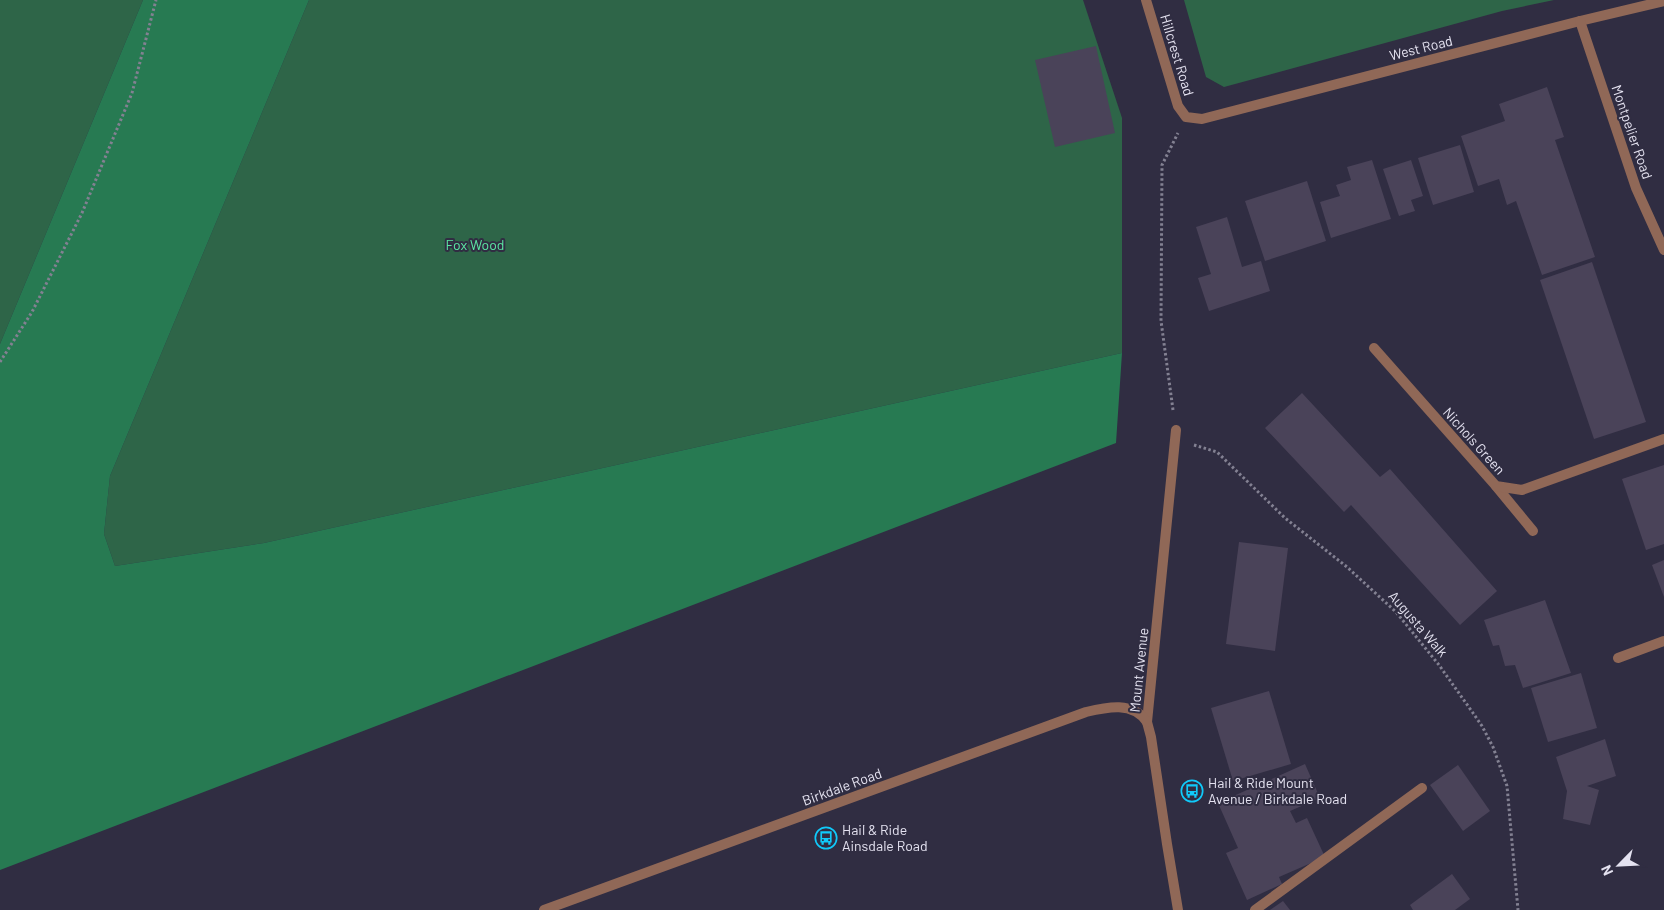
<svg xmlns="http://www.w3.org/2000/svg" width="1664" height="910" font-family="Barlow,sans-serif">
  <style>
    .green { fill: #2e6548 }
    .forest { fill: #277a52 }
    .building { fill: #4a4359 }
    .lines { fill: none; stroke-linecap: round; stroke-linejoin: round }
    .path { stroke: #838192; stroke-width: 3; stroke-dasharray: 2.5 2.5; stroke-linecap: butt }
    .lane { stroke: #906857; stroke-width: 10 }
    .street { stroke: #906857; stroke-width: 10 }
    .labels { text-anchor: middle; stroke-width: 4; stroke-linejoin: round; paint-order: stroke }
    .street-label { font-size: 14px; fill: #e4e2f0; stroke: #302d42 }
    .park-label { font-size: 14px; fill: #5be8a3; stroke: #302d42 }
    .poi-label { font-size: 14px; fill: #e4e2f0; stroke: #302d42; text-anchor: start }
  </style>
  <rect width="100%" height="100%" fill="#302d42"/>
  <g class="green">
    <polygon points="0,0 143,0 0,344"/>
    <polygon points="309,0 1083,0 1122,118 1122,353 264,543 115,566 104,534 110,476"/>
    <polygon points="1184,0 1554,0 1502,11 1224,87 1206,77"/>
  </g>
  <polygon class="forest" points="143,0 309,0 110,476 104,534 115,566 264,543 1122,353 1116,443 0,870 0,344"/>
  <g class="building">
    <polygon points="1096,46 1115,133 1055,147 1035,60"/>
    <polygon points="1547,87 1564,137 1555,140 1595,257 1542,275 1516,201 1507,205 1499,179 1478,186 1461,136 1505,121 1499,104"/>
    <polygon points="1460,145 1474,192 1433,205 1418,158"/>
    <polygon points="1372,160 1391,219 1331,238 1320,202 1340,196 1336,185 1351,180 1347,167"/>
    <polygon points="1411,160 1423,196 1411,200 1415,211 1399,216 1383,169"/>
    <polygon points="1307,181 1326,241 1265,261 1245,201"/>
    <polygon points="1227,217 1242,267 1261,261 1270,291 1209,311 1198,278 1211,274 1196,227"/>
    <polygon points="1592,262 1646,422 1594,439 1540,280"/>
    <polygon points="1302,393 1380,477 1390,469 1497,591 1460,625 1351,505 1344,512 1265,428"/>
    <polygon points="1664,465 1664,544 1646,550 1622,479"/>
    <polygon points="1239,542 1288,548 1275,651 1226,644"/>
    <polygon points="1664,560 1664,597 1652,565"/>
    <polygon points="1545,600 1571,673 1523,688 1515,665 1505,666 1499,645 1493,646 1484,620"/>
    <polygon points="1581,673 1597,728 1548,742 1531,688"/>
    <polygon points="1269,691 1291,764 1233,781 1211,708"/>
    <polygon points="1605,739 1616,776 1587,786 1599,790 1590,825 1563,819 1567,791 1556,757"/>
    <polygon points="1305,764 1320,798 1290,811 1296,823 1307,818 1325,857 1279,877 1282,884 1247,900 1226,853 1238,848 1218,803"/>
    <polygon points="1458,765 1490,811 1463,831 1430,785"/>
    <polygon points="1452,874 1470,899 1455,910 1413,910 1410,905"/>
    <polygon points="1283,901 1290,910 1270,910"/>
  </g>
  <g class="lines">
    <g class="path">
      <polyline points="0,362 32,312 82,213 132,93 156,0"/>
      <polyline points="1173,410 1161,321 1162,165 1178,133"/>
      <polyline points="1194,445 1217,452 1285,518 1347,567 1396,612 1439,665 1473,713 1482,726 1493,747 1507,786 1518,910"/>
    </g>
    <g class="lane">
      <polyline points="1496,486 1533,531"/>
      <polyline points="1618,658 1664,641"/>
      <polyline points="1255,910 1422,788"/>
    </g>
    <g class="street">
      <polyline points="1146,0 1178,106 1186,117 1202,119 1580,21 1664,1"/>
      <polyline points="1580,21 1636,188 1664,250"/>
      <polyline points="1374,348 1496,486 1522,490 1664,439"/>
      <polyline points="1176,430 1147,722 1151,737 1167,844 1178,910"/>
      <path d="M544 910 1086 712C1107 707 1133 701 1147 722"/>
    </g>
  </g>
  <defs>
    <g id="bus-ring" transform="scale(1.125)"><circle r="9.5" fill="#302d42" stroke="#10cafa" stroke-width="1.5"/><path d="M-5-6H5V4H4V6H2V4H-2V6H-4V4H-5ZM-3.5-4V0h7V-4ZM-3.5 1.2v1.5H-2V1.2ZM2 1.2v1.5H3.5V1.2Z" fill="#10cafa"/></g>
  </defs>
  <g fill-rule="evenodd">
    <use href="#bus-ring" x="1192" y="791"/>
    <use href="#bus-ring" x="826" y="838"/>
  </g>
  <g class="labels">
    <g class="street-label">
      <text transform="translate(1421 48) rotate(-14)" y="5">West Road</text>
      <text transform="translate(1177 55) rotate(73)" y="5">Hillcrest Road</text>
      <text transform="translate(1632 132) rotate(71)" y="5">Montpelier Road</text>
      <text transform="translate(1474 441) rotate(48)" y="5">Nichols Green</text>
      <text transform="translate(1418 624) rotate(49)" y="5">Augusta Walk</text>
      <text transform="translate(1139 670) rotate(-84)" y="5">Mount Avenue</text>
      <text transform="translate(842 787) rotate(-20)" y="5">Birkdale Road</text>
    </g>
    <g class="park-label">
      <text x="475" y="250">Fox Wood</text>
    </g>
    <g class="poi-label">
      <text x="1208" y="788">Hail &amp; Ride Mount<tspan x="1208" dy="16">Avenue / Birkdale Road</tspan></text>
      <text x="842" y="835">Hail &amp; Ride<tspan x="842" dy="16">Ainsdale Road</tspan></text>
    </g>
  </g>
  <g transform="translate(1619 865) rotate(246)" stroke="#302d42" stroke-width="4" paint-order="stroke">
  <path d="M0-4L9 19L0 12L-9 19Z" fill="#e4e2f0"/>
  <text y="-8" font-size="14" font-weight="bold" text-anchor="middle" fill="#e4e2f0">N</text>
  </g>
</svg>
